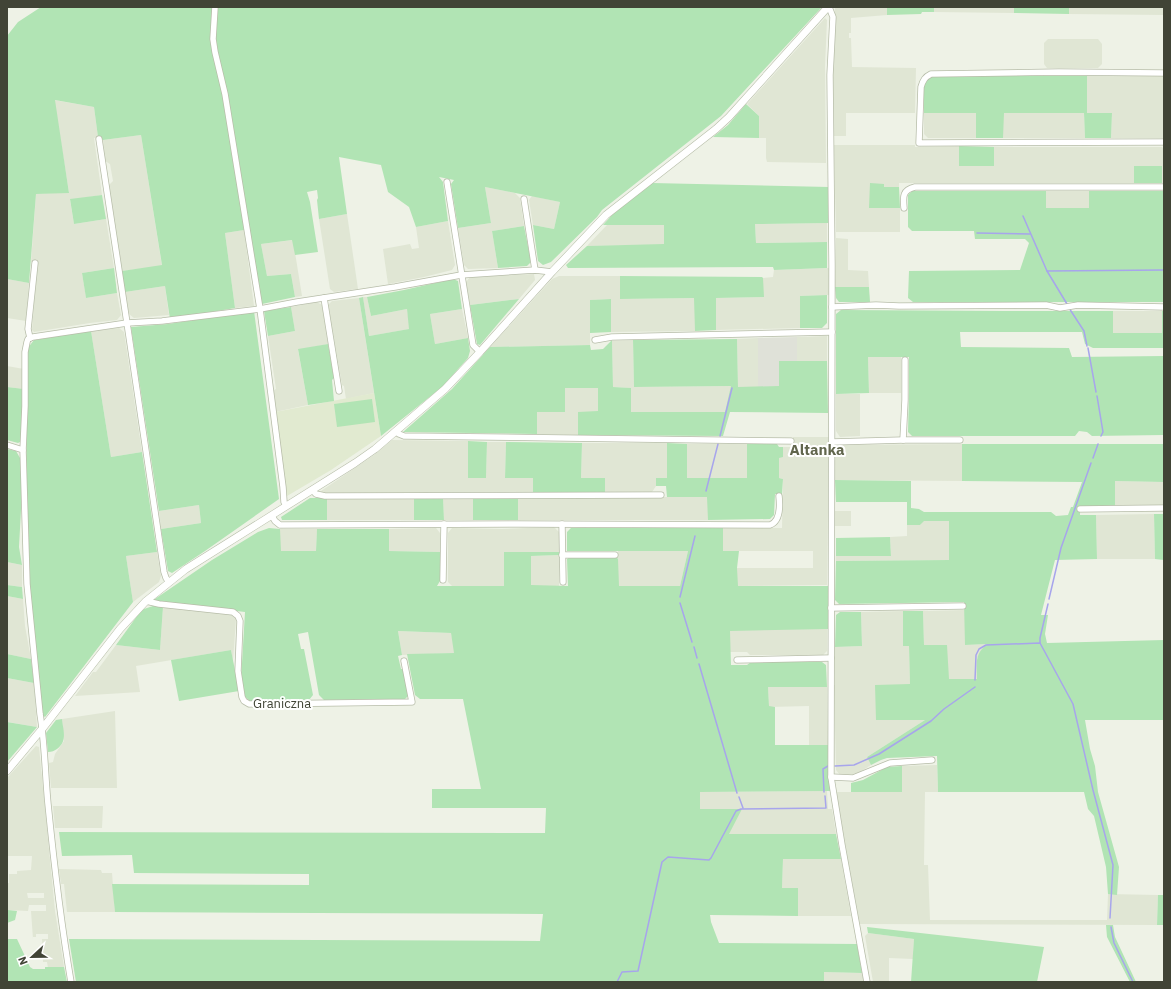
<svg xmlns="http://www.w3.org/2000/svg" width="1171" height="989" font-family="'IBM Plex Sans',sans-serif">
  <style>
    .residential { fill: #e0e6d4; fill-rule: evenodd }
    .industrial { fill: #dfe1d8 }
    .education { fill: #e1ead0 }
    .green { fill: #b1e4b4 }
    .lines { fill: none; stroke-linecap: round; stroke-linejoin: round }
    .stream { stroke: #a7a5ec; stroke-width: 1.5 }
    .minor-casing { stroke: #b7bda9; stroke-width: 7 }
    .tertiary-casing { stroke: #b7bda9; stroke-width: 8 }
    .minor { stroke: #fff; stroke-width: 5.5 }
    .tertiary { stroke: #fff; stroke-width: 7 }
    .labels { text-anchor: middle; stroke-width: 4; stroke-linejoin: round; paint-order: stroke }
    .street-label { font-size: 13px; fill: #414436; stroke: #fff }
    .quarter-label { font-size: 15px; font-weight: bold; fill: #61664d; stroke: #fff }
  </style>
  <rect width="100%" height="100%" fill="#eef2e6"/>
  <g class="residential">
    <polygon points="835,7 887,7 887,15 851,18 851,33 849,33 849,38 851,38 852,67 916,68 915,113 846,113 846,136 834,136 833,67"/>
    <polygon points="934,7 1014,7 1014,13 934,12"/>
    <polygon points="1069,7 1164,7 1164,15 1069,14"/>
    <polygon points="825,18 827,20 825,67 826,163 767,162 766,158 766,138 759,138 759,116 747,104"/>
    <polygon points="1048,39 1098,39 1102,44 1102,64 1098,68 1047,68 1044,64 1044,43"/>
    <polygon points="1087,76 1164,76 1164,138 1111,138 1112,113 1087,113"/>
    <polygon points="54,100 94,107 98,137 94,138 102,195 70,200 74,224 106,219 114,268 82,273 84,285 86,298 117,293 121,315 117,320 90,323 34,332 32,330 37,261 31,262 36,194 69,192"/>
    <polygon points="924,113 976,113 976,138 928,138 924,134"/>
    <polygon points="1003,113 1084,113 1085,138 1003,138"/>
    <polygon points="141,135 162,266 122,271 109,185 113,181 110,164 105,161 103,140"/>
    <polygon points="834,145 915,145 915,147 959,146 959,166 994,166 994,147 1162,147 1163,148 1164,148 1164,183 1162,183 1162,166 1134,166 1134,183 899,183 899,187 884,187 884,184 870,208 900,208 900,232 836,232"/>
    <polygon points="485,187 515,193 520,198 524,226 492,231 498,268 468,269 464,265 458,228 491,223"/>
    <rect x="1046" y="191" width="43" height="17"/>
    <polygon points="532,196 560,202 554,229 533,225 529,200"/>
    <polygon points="347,214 358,289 334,292 330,289 319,219"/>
    <polygon points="448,221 455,265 452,270 424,277 388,284 383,249 410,244 412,249 419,248 416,227"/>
    <polygon points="827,223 827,242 756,243 755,224"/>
    <polygon points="607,225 664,225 664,245 587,246"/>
    <polygon points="244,230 254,306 235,308 225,233"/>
    <polygon points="836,238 848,239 848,270 868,271 869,287 835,287"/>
    <polygon points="293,240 302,296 295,297 291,274 267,276 261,244"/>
    <polygon points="829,268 829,295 800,296 800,328 716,330 716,298 763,297 763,278 773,277 774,270"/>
    <polygon points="534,274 535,280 519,299 470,305 466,282 470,277"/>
    <polygon points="559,276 620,276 620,299 695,298 695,331 611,332 611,299 590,300 590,345 490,347 552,279"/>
    <polygon points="7,279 29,283 26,321 7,318"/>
    <polygon points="165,286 169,315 134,318 129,314 125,292"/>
    <polygon points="363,297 367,297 371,316 407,309 410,329 369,336"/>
    <polygon points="359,298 374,393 346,399 344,386 342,385 328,305 332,301"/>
    <polygon points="317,302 322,305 328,344 298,350 308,405 275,412 272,391 276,389 268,336 295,331 291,307"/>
    <polygon points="462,309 468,338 435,344 430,314"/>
    <rect x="1113" y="311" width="49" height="22"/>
    <polygon points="119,328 124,332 142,452 111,457 91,331"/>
    <polygon points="827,336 827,361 797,361 797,337"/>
    <polygon points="758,338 758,387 738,387 737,339"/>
    <polygon points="633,340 634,387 732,386 725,412 631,412 630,388 613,387 612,341"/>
    <polygon points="868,357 901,357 901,393 869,393"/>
    <polygon points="7,366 24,369 24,389 7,387"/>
    <polygon points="564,388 598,388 598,412 578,412 578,435 537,434 537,411"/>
    <polygon points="836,394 860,394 860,436 840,437 836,431"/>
    <polygon points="793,437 829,437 827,585 737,586 737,568 813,568 813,551 723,551 723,528 782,528 783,479 779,478 779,457 783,457 783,447 793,447"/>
    <polygon points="392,440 468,441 468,478 486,478 487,442 506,442 505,478 533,478 533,492 322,493 321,491 374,455"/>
    <polygon points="582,443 667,443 667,478 657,478 656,486 652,492 605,492 605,478 581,478"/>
    <rect x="687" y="444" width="60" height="34"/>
    <polygon points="962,444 962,481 835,480 835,445"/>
    <polygon points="1115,481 1164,482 1164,505 1115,506"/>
    <polygon points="414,497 414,520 327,520 327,498"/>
    <polygon points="443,497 473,497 473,520 444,520"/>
    <rect x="518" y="497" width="190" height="23"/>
    <polygon points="199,505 201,523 161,529 159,511"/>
    <rect x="835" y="511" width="16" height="15"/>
    <polygon points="1154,514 1155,559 1097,559 1096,515"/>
    <polygon points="949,520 949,560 836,561 836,556 891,556 890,537 907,536 907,525 920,525 923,521"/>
    <polygon points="554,527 559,532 559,552 504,552 504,586 452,586 448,582 448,533 452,528 502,529"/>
    <polygon points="436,528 440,533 440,552 389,551 389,529"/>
    <polygon points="280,529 317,529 316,551 280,551"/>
    <polygon points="618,551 688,551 680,586 618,586"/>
    <polygon points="157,552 161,576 159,582 133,602 126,556"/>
    <polygon points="559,555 559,586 531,586 531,556"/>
    <polygon points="7,562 22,565 22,587 7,585"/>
    <polygon points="7,596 23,599 25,626 31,659 7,654"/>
    <polygon points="163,607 232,614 236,619 233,661 231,650 136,666 140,692 75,696 93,672 96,672 116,645 160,650"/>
    <polygon points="965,610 965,645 987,644 977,658 977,679 949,679 924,645 923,611"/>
    <polygon points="903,611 903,645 909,645 910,684 876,720 925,720 867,757 871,765 860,772 853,774 840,775 836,770 834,685 835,685 835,647 862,646 861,612"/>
    <polygon points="787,629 827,629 827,651 822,656 787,655 750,655 747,652 730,652 730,630"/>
    <polygon points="398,631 451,633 455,653 402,655"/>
    <polygon points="7,678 34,683 37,727 8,722"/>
    <polygon points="768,687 827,687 828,745 809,745 809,706 769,707"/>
    <polygon points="115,711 117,788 51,788 49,763 53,762 55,754 64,741 62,719"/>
    <path d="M36 746 39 747 55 911 64 967 48 968 47 962H43L42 939H48V934H36V937H33V939H36H33L31 911H46V905H29L28 911 8 910 7 907V883H9V874H17V871L31 870 32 856H7V778ZM27 893H44V898H28Z"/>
    <polygon points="937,765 938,792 925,792 924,865 928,865 930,920 1107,920 1108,894 1158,895 1157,925 860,924 848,861 836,792 902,792 902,766"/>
    <polygon points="827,791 828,809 832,809 836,834 729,834 700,809 699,792"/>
    <polygon points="53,806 103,806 102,828 55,828"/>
    <polygon points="783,859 841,859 851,916 798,916 798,888 782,888"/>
    <polygon points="59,869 101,870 102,873 112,873 115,912 67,912 64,884 61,884"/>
    <polygon points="868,933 914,939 913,959 889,958 889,981 873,982 865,936"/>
    <polygon points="824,972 862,973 864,982 824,982"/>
  </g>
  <polygon class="industrial" points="797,337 797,361 779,362 779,387 758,387 758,338"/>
  <polygon class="education" points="374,393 381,436 331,470 287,496 275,412"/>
  <g class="green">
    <polygon points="41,7 822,7 721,116 602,210 597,217 551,262 543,265 538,261 533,225 554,229 560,202 485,187 491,223 458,228 451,184 454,180 439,177 443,182 448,221 416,227 409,207 388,192 381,165 339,157 347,214 319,219 317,200 318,198 317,190 307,192 310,202 318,252 295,255 292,240 261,244 267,276 291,274 295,297 262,304 232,135 244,230 225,233 235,308 170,319 165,286 125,292 122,271 162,265 141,135 103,140 98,137 94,107 55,100 69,193 36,194 29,283 7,279 7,36 18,22"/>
    <polygon points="887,7 934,7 934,12 922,12 921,14 887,15"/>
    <polygon points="1014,7 1069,7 1069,14 1014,13"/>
    <polygon points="931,76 1087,76 1087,113 1112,113 1111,138 1085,138 1084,113 1004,113 1003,138 976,138 976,113 924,113 924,81"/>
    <polygon points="746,104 759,116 759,138 713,137 728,125"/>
    <polygon points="959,146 994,147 994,166 959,166"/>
    <rect x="1134" y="166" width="28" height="17"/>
    <polygon points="652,183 829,187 829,223 755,224 756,243 827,242 827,268 774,270 773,267 568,268 566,265 587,246 664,244 664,225 603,225 613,214"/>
    <polygon points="870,183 884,184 884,187 899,187 900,208 869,208"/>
    <polygon points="912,191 1046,191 1046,208 1089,208 1089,191 1164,191 1164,302 913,302 908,298 909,271 1020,270 1029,243 1025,239 975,239 974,231 912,231 908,227 908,195"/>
    <polygon points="102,195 106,219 74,224 70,199"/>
    <polygon points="524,226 531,262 527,266 498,268 492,231"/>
    <polygon points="114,268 117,293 86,298 82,273"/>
    <polygon points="620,276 762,277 763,278 764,297 716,298 716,330 695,331 694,298 620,299"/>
    <polygon points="453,279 458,281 462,309 430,314 435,344 468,338 470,351 468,358 442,387 381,436 359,298 363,297 369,336 409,329 407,309 371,316 367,297 404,290"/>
    <polygon points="835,287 869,287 870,302 839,302 836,298"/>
    <polygon points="827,295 827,323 822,328 800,328 800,296"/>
    <polygon points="519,299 480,345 477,344 470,305"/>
    <polygon points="611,299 611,332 590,333 590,300"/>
    <polygon points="291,307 295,331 268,336 264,311"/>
    <polygon points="841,310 1004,311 1113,311 1113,333 1162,333 1162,311 1164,311 1164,348 1093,348 1085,344 1082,332 960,332 961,347 1069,348 1072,357 1164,356 1164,435 1092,436 1087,432 1079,431 1075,436 912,436 908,432 909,393 909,357 868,357 869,393 836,394 836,314"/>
    <polygon points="254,311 279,499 205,551 172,573 168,571 161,529 201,523 199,505 159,511 131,327 168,324"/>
    <polygon points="91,331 111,457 142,452 157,552 126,556 133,602 45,717 42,715 30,602 26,499 27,349 34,340"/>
    <polygon points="737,339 738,387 779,386 779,361 827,361 828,413 730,412 723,436 578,435 578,412 598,411 598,388 565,388 565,412 537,412 537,434 403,432 452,389 490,347 590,345 591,350 603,349 612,340 613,387 631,388 631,412 725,412 731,386 634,387 633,340"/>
    <polygon points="328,344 334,378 332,380 334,401 308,405 298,349"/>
    <polygon points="7,387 24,389 22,441 18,443 7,440"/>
    <polygon points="372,399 375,422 337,427 334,404"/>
    <polygon points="468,441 487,442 486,478 468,478"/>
    <polygon points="506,442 582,443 581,478 605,478 605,492 533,492 533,478 505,478"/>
    <polygon points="667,443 687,444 687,478 747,478 747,444 777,444 779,447 783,447 783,457 779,458 779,478 783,479 782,494 775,494 774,515 770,519 708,520 707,497 667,497 666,486 656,486 656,478 667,478"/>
    <path d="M962 444H1164V482L1115 481V506L1080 511V515H1096L1097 559 1055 560 1041 615H1048L1045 634 1047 643 1164 640V720H1085L1090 749 1095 766 1098 792 1119 867 1117 895 1108 894 1106 867 1094 816 1088 809 1084 792H938L937 756 887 758 881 760 871 765 867 757 925 720H876L875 685 910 684 909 646H903V611H923L924 645H947L949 679H977C977 663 974 655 987 644L965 645 964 602 839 604 835 600 836 561 949 560V521H924L920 525H907V502H836L835 480 911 481V508L919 509 924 512H1051L1056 516 1068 515 1071 507H1073L1082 482 962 481Z"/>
    <polygon points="7,449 16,451 20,458 22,492 19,547 22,565 7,562"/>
    <polygon points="414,497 443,497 444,520 414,520"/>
    <rect x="473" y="497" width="45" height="23"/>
    <polygon points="310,498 327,498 327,520 282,520 281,517"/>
    <polygon points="1154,514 1164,514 1164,560 1155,559"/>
    <polygon points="269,528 280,529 281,551 316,551 317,529 389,529 389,551 440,552 440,581 437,586 504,586 504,552 559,552 559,555 531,556 531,585 568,586 567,559 570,557 616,556 618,559 619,586 680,586 688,551 567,551 567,532 571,528 723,528 723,551 739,551 737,568 738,586 828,586 828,629 730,631 731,665 747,665 751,662 822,662 826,665 827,687 768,687 769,706 775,707 775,745 828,745 830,791 700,792 700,809 742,809 729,834 836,834 841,859 783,859 782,888 798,888 798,916 710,915 711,922 719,943 857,944 862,973 824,972 824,982 76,982 69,939 540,941 543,914 115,912 112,884 309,885 309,874 134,873 132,855 62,856 59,832 545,833 546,808 432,808 432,789 481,789 463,699 420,699 415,695 407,654 454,653 451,633 398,631 402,655 398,656 401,669 403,669 409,695 405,699 324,700 319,695 308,632 298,634 301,649 304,649 313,695 309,700 250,701 244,696 241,680 245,612 152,601 212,560 258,532"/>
    <polygon points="890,537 891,556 836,556 836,538"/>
    <polygon points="7,585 22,587 23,599 7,596"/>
    <polygon points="153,606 163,607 160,650 116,645 140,612 144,609"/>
    <polygon points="840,612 861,612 862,646 835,647 836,615"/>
    <polygon points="231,650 239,691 179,701 171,660"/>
    <polygon points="7,654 31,659 34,683 7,678"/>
    <path d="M62 719C63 730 68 741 57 749 54 751 52 752 48 752L46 733 56 720Z"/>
    <polygon points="7,722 37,727 7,762"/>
    <polygon points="902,766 902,792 851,792 851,783 863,780 887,767"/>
    <polygon points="1158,895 1164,895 1164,925 1157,925"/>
    <polygon points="7,907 8,910 17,911 15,920 7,923"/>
    <polygon points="1106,925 1113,925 1115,937 1136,982 1130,982 1107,937"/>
    <polygon points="867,927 1044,947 1037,982 911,982 914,939 868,933"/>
    <polygon points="7,939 17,939 30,967 33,969 45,969 45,967 64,967 67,982 7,982"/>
  </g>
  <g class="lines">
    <g class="stream">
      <polyline points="1023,216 1047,271 1067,304"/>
      <polyline points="977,233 1030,234"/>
      <polyline points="1047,271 1164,270"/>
      <polyline points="1069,308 1084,331 1087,346"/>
      <polyline points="1088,348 1096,392"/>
      <polyline points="1097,396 1103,432 1101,436"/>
      <polyline points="720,436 732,388"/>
      <polyline points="1093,458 1098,444"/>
      <polyline points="706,491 718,444"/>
      <polyline points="680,597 695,536"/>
      <polyline points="1049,599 1061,548 1091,463"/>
      <polyline points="680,603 692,642"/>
      <polyline points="1040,643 1040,638 1048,604"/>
      <polyline points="694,647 697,658"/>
      <polyline points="699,664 737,793"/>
      <polyline points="975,680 976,655 979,649 986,645 1040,643 1073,704 1093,790 1113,865 1110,918"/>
      <polyline points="835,766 854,765 879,754 931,721 944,709 975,687"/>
      <polyline points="824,792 823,769 828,766"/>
      <polyline points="739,797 743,808"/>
      <polyline points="1111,927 1114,943 1133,982"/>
      <polyline points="617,982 622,972 638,971 662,862 668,857 709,860 711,858 736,811 741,809 826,808 825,796"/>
    </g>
    <g class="minor-casing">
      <g id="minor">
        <polyline points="215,7 213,39 215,52 225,94 260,309 283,487 284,502 286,506"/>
        <polyline points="829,7 833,17 830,75 832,265 831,777 842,845 867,982"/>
        <path d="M1164 73 1059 72 931 74C925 77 923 80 921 87L919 143 1164 142"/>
        <polyline points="99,139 127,323 164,572 166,578 169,582"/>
        <polyline points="447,182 472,339 473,345 480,352"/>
        <polyline points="524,199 535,270"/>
        <path d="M904 208C903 197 902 190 915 187H1164"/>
        <polyline points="324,298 339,391"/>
        <polyline points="832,307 876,305 899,306 1046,305 1060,308 1078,305 1164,307"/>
        <polyline points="30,338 28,329 35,263"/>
        <polyline points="595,340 612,337 832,332"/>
        <polyline points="396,432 399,434 404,436 791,441"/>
        <polyline points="903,440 905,400 905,360"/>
        <polyline points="832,442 903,440 960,440"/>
        <path d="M7 445 23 450 27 584 40 714C45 744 45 774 48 804 54 864 61 923 71 982"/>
        <polyline points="23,450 25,406 25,352 27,342 28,339 33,337 127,323 162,321 260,309 297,302 395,287 461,275 535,270 552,272"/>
        <polyline points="312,490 316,494 325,496 661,495"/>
        <polyline points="1080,509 1164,508"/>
        <path d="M272 516 275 521 280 525 518 524 770 525C781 521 780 505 779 496"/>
        <polyline points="562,524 563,582"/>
        <polyline points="562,555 615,555"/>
        <polyline points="443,580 444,524"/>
        <polyline points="146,601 159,604 233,612 238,616 240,621 238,671 242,697 244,701 249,704 412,702 404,661"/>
        <polyline points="831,608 963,606"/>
        <polyline points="737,660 831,658"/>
        <polyline points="831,777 853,778 890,763 932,760"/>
      </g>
    </g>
    <g class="tertiary-casing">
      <polyline id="tertiary" points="7,771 42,729 120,629 146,601 186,569 355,463 375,449 445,389 480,352 552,272 606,215 716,129 729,117 828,7"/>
    </g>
    <use href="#minor" class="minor"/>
    <use href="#tertiary" class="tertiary"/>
  </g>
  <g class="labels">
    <g class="street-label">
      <text x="282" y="708">Graniczna</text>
    </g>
    <g class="quarter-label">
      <text x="817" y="455">Altanka</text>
    </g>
  </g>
  <rect width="1171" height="989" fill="none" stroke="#414436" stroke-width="16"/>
  <g transform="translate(32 957) rotate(248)" stroke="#ffffff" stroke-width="3" paint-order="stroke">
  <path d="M0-3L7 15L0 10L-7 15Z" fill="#414436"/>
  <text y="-6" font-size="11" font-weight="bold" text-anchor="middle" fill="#414436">N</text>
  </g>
</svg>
